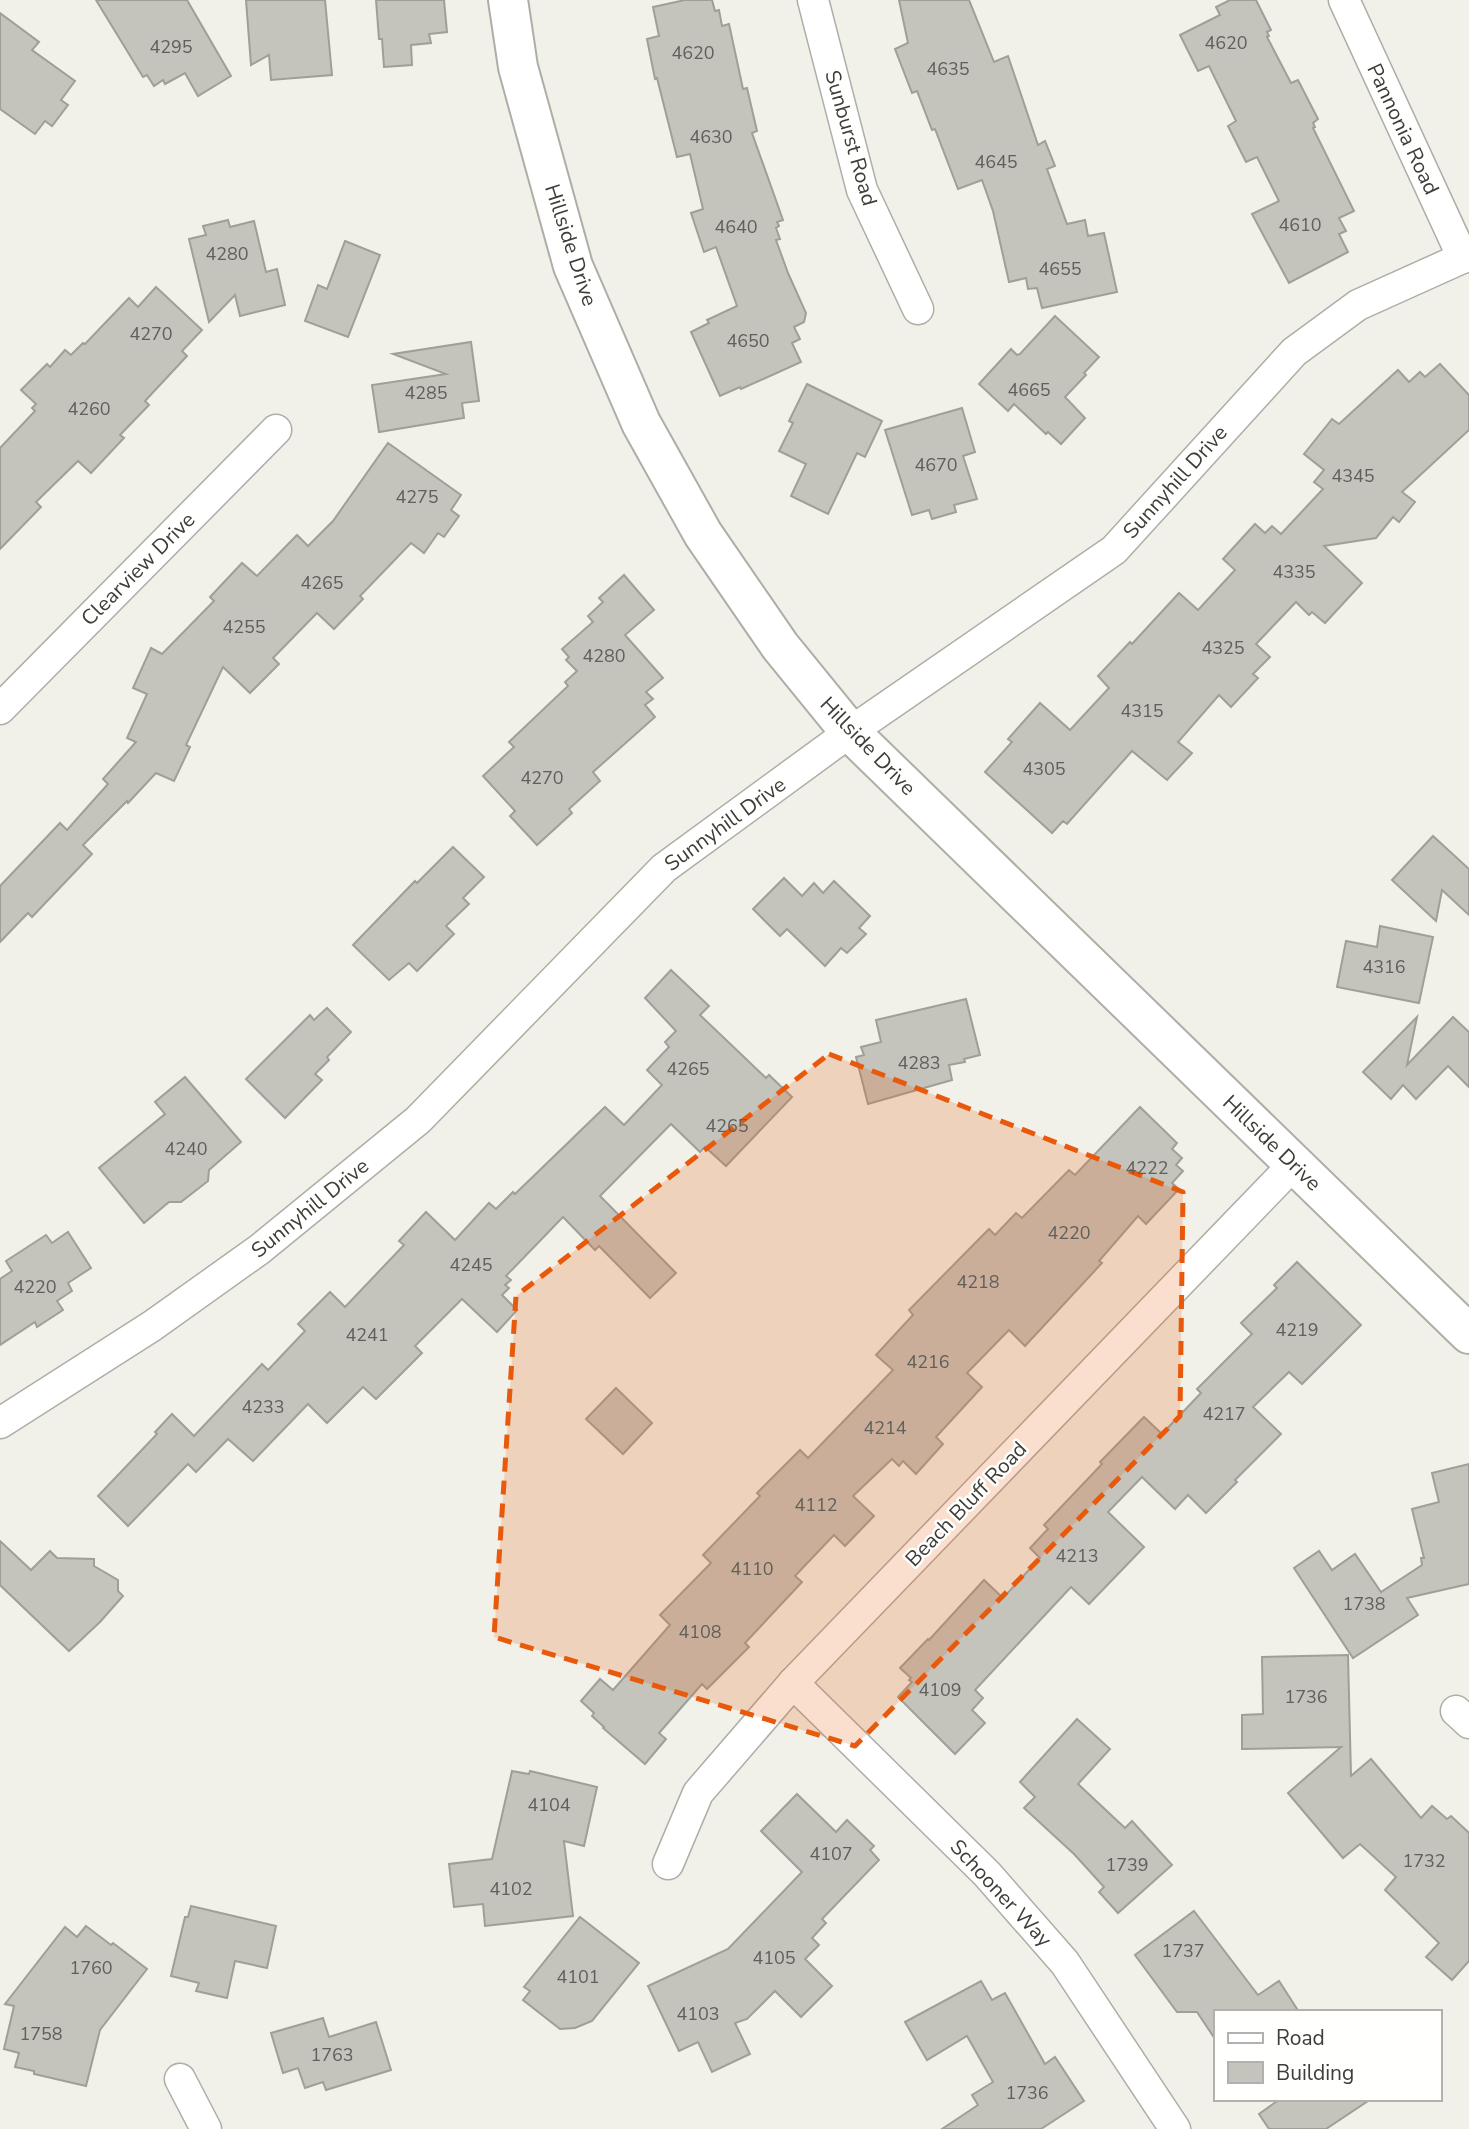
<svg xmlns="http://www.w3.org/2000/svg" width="1469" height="2129" font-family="'Nunito Sans',sans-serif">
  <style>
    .building { fill: #c4c4bd; stroke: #9f9f98; stroke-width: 2 }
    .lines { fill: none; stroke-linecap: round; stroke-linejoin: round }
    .street-casing { stroke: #aeada6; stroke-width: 33 }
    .secondary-casing { stroke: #aeada6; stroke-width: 42 }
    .street { stroke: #fff; stroke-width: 30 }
    .secondary { stroke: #fff; stroke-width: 38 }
    .marked { fill: #e8590c; fill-opacity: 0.2; stroke: #e8590c; stroke-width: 5; stroke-dasharray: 14 9; stroke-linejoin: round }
    .labels { text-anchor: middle; stroke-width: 5; stroke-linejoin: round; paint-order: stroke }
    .number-label { font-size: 18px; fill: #5f5f5b }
    .street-label { font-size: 21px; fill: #3d3d3a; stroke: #fffffe }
  </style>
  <rect width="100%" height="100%" fill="#f1f0e9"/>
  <g class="building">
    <polygon points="96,0 187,0 231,76 198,96 185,73 165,84 163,80 154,86 147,75 143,77"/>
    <polygon points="246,0 325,0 332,75 271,80 269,55 251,65"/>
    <polygon points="376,0 444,0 447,32 429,34 431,43 411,45 412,65 384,67 382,39 379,39"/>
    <polygon points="685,0 712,0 715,11 719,10 722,26 729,24 743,89 747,88 757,131 752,133 783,220 777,222 779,226 776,228 780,239 776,240 788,273 806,313 804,322 794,327 800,339 792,343 801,362 741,389 740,387 720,396 691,332 709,323 707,320 737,306 716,247 704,252 691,213 703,209 690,154 677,157 657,78 655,79 647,39 659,36 653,7"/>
    <polygon points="899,0 969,0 994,62 1008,56 1038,145 1045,141 1055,166 1047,169 1067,224 1085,220 1088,236 1104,233 1117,292 1042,308 1037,288 1028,289 1026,278 1009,282 993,211 982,180 958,189 935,129 932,130 917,91 912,93 895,49 908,43"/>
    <polygon points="1230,0 1256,0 1271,30 1267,32 1269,36 1267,37 1291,83 1298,80 1318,119 1313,123 1315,127 1313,128 1354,211 1339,218 1346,231 1339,234 1348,252 1289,283 1252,214 1279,201 1257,157 1246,162 1228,126 1236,121 1209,66 1198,71 1180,35 1220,15 1216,7"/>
    <polygon points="0,13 39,42 32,50 75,81 61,100 68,105 52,126 45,121 35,134 0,109"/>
    <polygon points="228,220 230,227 254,221 266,272 277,269 285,305 240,316 235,295 209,322 189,239 206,235 203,226"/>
    <polygon points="345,241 380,255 348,337 305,321 318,285 327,289"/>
    <polygon points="156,287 202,330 182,351 187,356 145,401 149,405 120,435 124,438 91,473 78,461 36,502 41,507 0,549 0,448 35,411 32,408 36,404 21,390 47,364 50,367 65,350 71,355 83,343 85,344 129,298 138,307"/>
    <polygon points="1055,316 1099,357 1084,373 1086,375 1065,397 1085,418 1061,444 1048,432 1046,434 1014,404 1008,411 979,384 1011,349 1017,355 1020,354"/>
    <polygon points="471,342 479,401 462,403 464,418 379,432 372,385 446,374 393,354"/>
    <polygon points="1440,364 1469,395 1469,430 1402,492 1415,502 1399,522 1393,517 1376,538 1324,546 1362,583 1325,623 1312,612 1309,615 1296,602 1256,644 1270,657 1253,674 1258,678 1231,707 1219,695 1178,742 1192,753 1167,780 1132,751 1067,824 1063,821 1052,833 985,772 1012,742 1008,739 1040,703 1070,730 1109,688 1098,676 1130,642 1132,644 1179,593 1198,610 1235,570 1223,559 1255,524 1265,533 1272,526 1281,534 1323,489 1314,482 1324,470 1304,454 1332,419 1339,424 1398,370 1409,382 1420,372 1425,377"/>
    <polygon points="807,384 882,421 865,457 857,453 828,514 791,496 806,464 779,451 793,423 789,421"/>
    <polygon points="962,408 975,452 963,456 977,499 954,505 956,512 932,519 929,510 912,515 885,430"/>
    <polygon points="388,443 461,495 451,510 459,516 444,537 438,533 424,553 411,543 360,596 363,599 334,629 317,613 273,658 279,664 250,693 223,667 186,745 190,747 174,781 156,773 128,803 127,801 83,845 92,854 32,917 28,913 0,942 0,886 60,823 67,830 108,784 103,779 136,742 127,738 147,694 133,688 151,648 162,654 214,601 210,597 242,563 257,576 297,535 308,546 333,521"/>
    <polygon points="624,575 654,610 625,635 663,678 646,692 653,699 645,705 655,717 593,772 600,781 569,809 572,813 537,845 510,816 515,811 483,776 514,747 509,742 568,686 565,682 577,671 566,660 569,657 562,649 593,622 588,616 603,602 599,598"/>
    <polygon points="1433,836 1469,869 1469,915 1442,890 1436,921 1392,880"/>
    <polygon points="453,847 484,877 463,898 469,904 446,926 454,934 417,971 409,963 389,980 353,945 415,881 417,883"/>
    <polygon points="784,878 802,896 814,883 823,893 834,881 870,916 859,928 866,934 847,953 841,948 825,966 787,929 780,936 753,909"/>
    <polygon points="1380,926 1433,937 1419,1003 1337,987 1346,941 1377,947"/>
    <polygon points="671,970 709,1006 700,1015 766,1078 769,1075 792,1097 726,1166 705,1147 700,1152 671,1124 600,1196 676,1273 650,1298 599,1246 595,1250 563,1217 506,1276 511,1280 505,1285 509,1288 502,1295 517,1310 497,1332 462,1299 415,1346 422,1353 376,1399 363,1387 327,1423 308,1404 253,1461 228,1439 196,1472 188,1464 128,1526 98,1496 157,1434 155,1432 172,1414 194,1436 262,1364 268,1370 305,1331 298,1324 330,1292 345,1307 404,1245 399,1241 426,1212 455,1240 489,1203 496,1209 513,1192 515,1194 605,1107 624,1125 662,1085 647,1070 669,1047 665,1042 676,1031 645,998"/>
    <polygon points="966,999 980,1055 964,1059 965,1062 949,1065 952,1080 868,1104 856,1057 864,1055 861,1047 881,1042 876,1020"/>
    <polygon points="327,1008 351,1032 327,1057 329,1060 315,1074 322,1080 285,1118 246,1079 310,1015 314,1020"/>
    <polygon points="1417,1017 1407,1065 1453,1017 1469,1032 1469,1087 1448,1066 1416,1099 1403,1085 1391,1099 1363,1072"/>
    <polygon points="185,1077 241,1142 209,1170 208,1181 181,1202 169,1202 144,1223 99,1168 165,1114 155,1102"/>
    <polygon points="1140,1107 1177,1143 1172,1149 1182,1158 1176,1165 1183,1171 1172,1183 1179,1189 1146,1224 1138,1216 1099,1261 1102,1263 1025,1346 1009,1330 967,1373 982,1387 936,1437 943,1444 916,1474 903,1461 899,1466 892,1459 853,1496 874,1516 845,1546 834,1535 795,1576 802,1582 745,1643 749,1647 707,1689 702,1684 659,1733 666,1739 645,1764 603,1728 604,1727 592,1716 594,1713 581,1701 600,1679 613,1690 670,1625 660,1615 711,1563 703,1555 760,1496 757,1493 800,1450 808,1458 893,1370 876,1355 913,1315 909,1310 989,1229 995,1235 1016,1213 1022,1218 1069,1170 1075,1175"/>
    <polygon points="68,1232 91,1268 68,1283 72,1291 57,1301 63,1310 37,1327 35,1322 0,1345 0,1279 12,1271 6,1261 46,1235 52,1243"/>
    <polygon points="1297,1262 1361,1325 1302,1384 1289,1372 1253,1407 1281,1434 1235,1480 1237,1482 1206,1513 1188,1495 1175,1509 1142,1477 1108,1512 1144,1547 1089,1604 1071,1587 975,1690 983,1698 972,1710 985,1723 955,1754 898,1697 912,1682 909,1680 911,1678 900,1668 928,1639 929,1640 984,1580 1003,1598 1040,1558 1030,1548 1048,1529 1044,1525 1102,1464 1100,1462 1144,1417 1162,1434 1201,1393 1197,1389 1252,1334 1241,1323 1277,1288 1274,1285"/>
    <polygon points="616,1388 652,1423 623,1454 586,1419"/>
    <polygon points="1469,1464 1469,1584 1407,1598 1418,1615 1353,1658 1294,1568 1319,1551 1332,1570 1355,1554 1381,1592 1422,1565 1421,1558 1424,1558 1412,1509 1439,1502 1432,1473"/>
    <polygon points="0,1541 31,1570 50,1551 57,1558 94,1559 94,1566 118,1580 118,1591 123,1596 100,1622 69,1651 0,1585"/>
    <polygon points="1348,1655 1351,1776 1371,1759 1421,1818 1432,1806 1447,1819 1451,1816 1469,1833 1469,1961 1452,1980 1426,1957 1439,1943 1385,1890 1396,1877 1360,1844 1343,1858 1288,1793 1341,1747 1242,1749 1242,1715 1263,1714 1262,1657"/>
    <polygon points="1077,1719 1110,1749 1078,1784 1125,1828 1132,1821 1172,1865 1118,1913 1099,1892 1104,1887 1074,1854 1024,1808 1035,1797 1020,1782"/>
    <polygon points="512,1771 529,1774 530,1771 597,1787 584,1846 564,1841 573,1916 485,1926 483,1904 454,1907 449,1864 492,1859"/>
    <polygon points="797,1794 836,1832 847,1820 874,1846 870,1850 879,1860 822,1919 826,1923 812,1938 819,1945 805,1959 832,1986 801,2017 775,1991 747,2019 735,2023 750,2054 712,2072 698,2042 679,2051 648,1986 728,1949 802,1872 761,1831"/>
    <polygon points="191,1906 276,1926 267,1968 235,1961 227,1998 196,1991 199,1983 171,1976 185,1917 188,1917"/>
    <polygon points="1194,1911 1258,1995 1279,1981 1299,2012 1215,2012 1215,2039 1197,2012 1177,2012 1135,1955"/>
    <polygon points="580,1917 639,1963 592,2021 575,2028 560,2029 523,2000 530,1991 524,1987"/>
    <polygon points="86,1926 111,1945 113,1943 147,1969 100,2030 86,2086 34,2074 34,2071 15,2067 19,2053 4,2049 14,2006 5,2004 65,1927 77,1937"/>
    <polygon points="981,1981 992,2000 1005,1993 1045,2064 1055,2057 1084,2101 1041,2129 942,2129 978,2105 972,2095 993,2082 967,2036 927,2060 905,2022"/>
    <polygon points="323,2018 329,2037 376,2022 391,2070 326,2090 323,2082 305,2088 298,2068 283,2073 271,2033"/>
    <polygon points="1280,2099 1371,2099 1326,2129 1269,2129 1259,2114"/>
  </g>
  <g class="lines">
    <g class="street-casing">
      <g id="street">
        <polyline points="813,0 862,190 918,309"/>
        <polyline points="1344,0 1463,258"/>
        <polyline points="0,709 276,430"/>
        <polyline points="0,1423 152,1326 260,1249 418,1120 664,868 850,732 1114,550 1294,352 1358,305 1469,255"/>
        <polyline points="793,1683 987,1874 1065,1963 1175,2129"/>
        <polyline points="1456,1711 1469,1723"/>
        <polyline points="668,1864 698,1793 793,1683 1294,1164"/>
        <polyline points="180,2079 206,2129"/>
      </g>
    </g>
    <g class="secondary-casing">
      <polyline id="secondary" points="508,0 518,67 573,266 641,423 703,534 780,646 850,732 1469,1334"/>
    </g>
    <use href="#street" class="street"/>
    <use href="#secondary" class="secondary"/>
  </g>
  <path class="marked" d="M829 1054 1183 1192 1180 1416 855 1746 494 1637 516 1296Z"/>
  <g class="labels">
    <g class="number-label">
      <text x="1226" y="49">4620</text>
      <text x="171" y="53">4295</text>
      <text x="693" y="59">4620</text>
      <text x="948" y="75">4635</text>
      <text x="711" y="143">4630</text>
      <text x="996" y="168">4645</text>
      <text x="1300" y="231">4610</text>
      <text x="736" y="233">4640</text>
      <text x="227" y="260">4280</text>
      <text x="1060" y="275">4655</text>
      <text x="151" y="340">4270</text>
      <text x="748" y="347">4650</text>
      <text x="1029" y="396">4665</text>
      <text x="426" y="399">4285</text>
      <text x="89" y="415">4260</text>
      <text x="936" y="471">4670</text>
      <text x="1353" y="482">4345</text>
      <text x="417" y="503">4275</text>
      <text x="1294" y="578">4335</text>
      <text x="322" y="589">4265</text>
      <text x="244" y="633">4255</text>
      <text x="1223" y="654">4325</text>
      <text x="604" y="662">4280</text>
      <text x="1142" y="717">4315</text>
      <text x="1044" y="775">4305</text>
      <text x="542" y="784">4270</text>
      <text x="1384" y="973">4316</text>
      <text x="919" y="1069">4283</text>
      <text x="688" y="1075">4265</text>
      <text x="727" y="1132">4265</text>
      <text x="186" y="1155">4240</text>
      <text x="1147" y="1174">4222</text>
      <text x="1069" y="1239">4220</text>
      <text x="471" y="1271">4245</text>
      <text x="978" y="1288">4218</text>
      <text x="35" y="1293">4220</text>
      <text x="1297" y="1336">4219</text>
      <text x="367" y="1341">4241</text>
      <text x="928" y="1368">4216</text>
      <text x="263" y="1413">4233</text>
      <text x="1224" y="1420">4217</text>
      <text x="885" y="1434">4214</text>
      <text x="816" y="1511">4112</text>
      <text x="1077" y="1562">4213</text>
      <text x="752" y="1575">4110</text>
      <text x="1364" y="1610">1738</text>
      <text x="700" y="1638">4108</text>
      <text x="940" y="1696">4109</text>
      <text x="1306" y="1703">1736</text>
      <text x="549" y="1811">4104</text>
      <text x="831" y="1860">4107</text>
      <text x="1424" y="1867">1732</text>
      <text x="1127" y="1871">1739</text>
      <text x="511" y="1895">4102</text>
      <text x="1183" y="1957">1737</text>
      <text x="774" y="1964">4105</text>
      <text x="91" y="1974">1760</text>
      <text x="578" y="1983">4101</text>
      <text x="698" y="2020">4103</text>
      <text x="41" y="2040">1758</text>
      <text x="332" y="2061">1763</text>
      <text x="1027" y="2099">1736</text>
    </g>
    <g class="street-label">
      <text transform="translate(1403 129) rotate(65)" y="7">Pannonia Road</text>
      <text transform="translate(851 138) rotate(74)" y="7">Sunburst Road</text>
      <text transform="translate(571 245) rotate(72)" y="7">Hillside Drive</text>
      <text transform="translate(1175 482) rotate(-48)" y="7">Sunnyhill Drive</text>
      <text transform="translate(138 569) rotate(-45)" y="7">Clearview Drive</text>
      <text transform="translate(868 746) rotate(46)" y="7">Hillside Drive</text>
      <text transform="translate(725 824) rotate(-36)" y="7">Sunnyhill Drive</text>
      <text transform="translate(1272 1143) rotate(44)" y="7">Hillside Drive</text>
      <text transform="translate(310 1208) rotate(-39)" y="7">Sunnyhill Drive</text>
      <text transform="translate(966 1504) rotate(-46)" y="7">Beach Bluff Road</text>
      <text transform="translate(1001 1893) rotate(47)" y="7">Schooner Way</text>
    </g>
  </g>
  <rect x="1214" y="2010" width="228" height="91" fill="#fffffe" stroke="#b1b1b0" stroke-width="2"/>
  <rect x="1228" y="2033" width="35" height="10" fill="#ffffff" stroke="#b1b1b0" stroke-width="2"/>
  <text x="1276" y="2045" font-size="21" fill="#3d3d3a">Road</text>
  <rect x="1228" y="2062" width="35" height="21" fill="#c4c4bd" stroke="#b1b1b0" stroke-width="2"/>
  <text x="1276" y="2080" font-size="21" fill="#3d3d3a">Building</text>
</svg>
